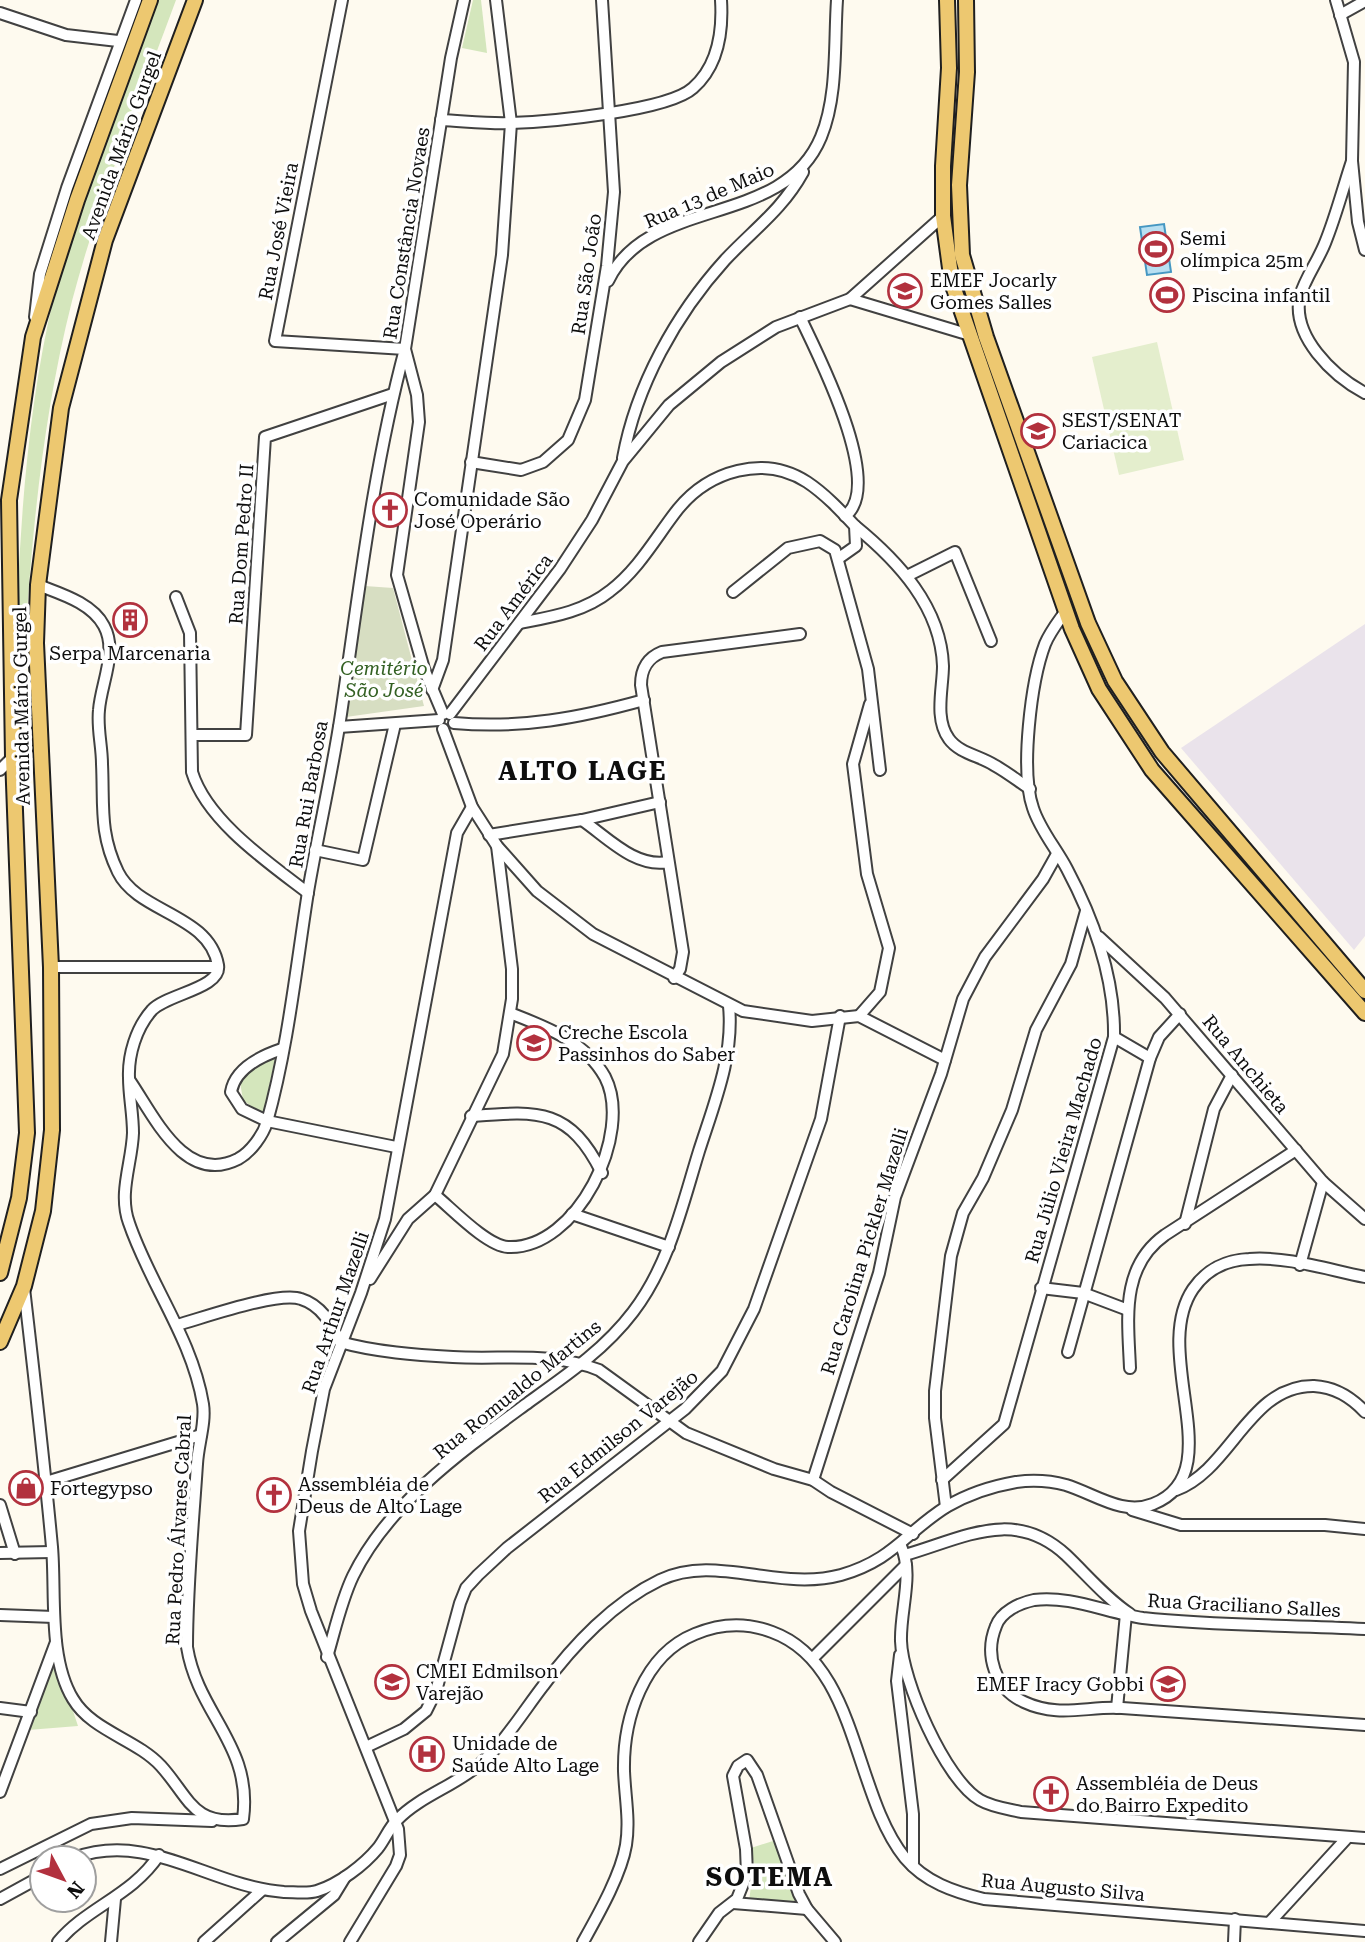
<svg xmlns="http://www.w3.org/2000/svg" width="1365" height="1942" font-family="'Roboto Serif',serif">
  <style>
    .industrial { fill: #eae3eb }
    .green { fill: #d4e6bc }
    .cemetery { fill: #d7dec2 }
    .pitch { fill: #e4eecd }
    .water { fill: #b8dff1; stroke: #4597c2; stroke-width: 2 }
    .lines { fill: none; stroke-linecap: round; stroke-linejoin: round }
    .minor-casing { stroke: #414141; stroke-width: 14 }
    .major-casing { stroke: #1f1f1f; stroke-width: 18 }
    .minor { stroke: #fff; stroke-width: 10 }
    .major { stroke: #edc870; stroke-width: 14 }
    .labels { text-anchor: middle; stroke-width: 7; stroke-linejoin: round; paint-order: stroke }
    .street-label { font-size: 19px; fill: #0e0e0e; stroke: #fff }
    .poi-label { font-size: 19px; fill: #0e0e0e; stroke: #fff; text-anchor: start }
    .park-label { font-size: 19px; font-style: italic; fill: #336023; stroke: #fff }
    .district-label { font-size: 26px; font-weight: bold; letter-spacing: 2px; fill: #0e0e0e; stroke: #fff }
  </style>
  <rect width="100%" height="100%" fill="#fefaef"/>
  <polygon class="industrial" points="1365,624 1365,936 1354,950 1181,748"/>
  <g class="green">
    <path d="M154 0H176C139 100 99 199 72 301 38 435 29 570 21 707H13C18 569 22 431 54 296 79 195 119 98 154 0Z"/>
    <polygon points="473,0 481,0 487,53 462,48"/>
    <polygon points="275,1058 264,1112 256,1110 243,1100 240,1082 257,1065"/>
    <polygon points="55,1657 78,1726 28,1730"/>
    <polygon points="773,1841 796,1897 795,1903 749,1901 754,1864 751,1848"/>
  </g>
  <polygon class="cemetery" points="365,586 393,588 424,706 346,717"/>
  <polygon class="pitch" points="1157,342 1184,460 1119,475 1092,357"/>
  <polygon class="water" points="1164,224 1171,272 1147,275 1140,227"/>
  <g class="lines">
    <g class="minor-casing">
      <g id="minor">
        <polyline points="1336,0 1354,62 1352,161 1358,222 1365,250"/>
        <polyline points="0,13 66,35 118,41"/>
        <polyline points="1340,15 1365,1"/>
        <path d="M441 120C464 121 488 124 511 123 547 122 668 111 693 88 718 66 723 32 721 0"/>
        <path d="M1352 161C1343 188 1336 216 1325 243 1318 261 1305 278 1300 296 1291 336 1333 376 1365 393"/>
        <path d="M608 281C649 195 783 229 821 137 838 96 834 44 837 0"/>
        <polyline points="850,299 970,335"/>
        <polyline points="35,317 40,274 67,188 136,0"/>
        <path d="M800 317C817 353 886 486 845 516"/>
        <path d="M623 458C636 386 676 314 725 260 754 229 782 210 803 172"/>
        <polyline points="471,462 521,470 543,462 568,440 585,400 607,266 614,192 602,0"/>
        <path d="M855 526C898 561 941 607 943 666 943 688 934 719 949 739 959 753 980 756 994 765 1007 772 1018 781 1030 789"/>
        <polyline points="907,576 955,552 991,641"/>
        <polyline points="733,592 788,548 820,541 835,550 868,669 880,770"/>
        <path d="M176 597 190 633 192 772C207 821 269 863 308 893"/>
        <path d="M520 623C551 617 584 612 610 591 639 569 656 537 678 509 709 471 764 454 807 482 825 494 840 510 855 526L856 546 839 558"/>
        <polyline points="432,690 443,660 502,255 511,123 496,0"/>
        <polyline points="443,714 424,669 397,575 419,422 417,395 405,349 451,58 464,0"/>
        <polyline points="450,714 560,569 592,520 623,461 669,405 721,362 776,327 850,299 943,216"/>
        <path d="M454 723C521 729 579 718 644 700"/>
        <polyline points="339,727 439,720"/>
        <polyline points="443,729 472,807 497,846 537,891 593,934 743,1011 812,1021 859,1016 945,1060"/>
        <polyline points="192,735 246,735 265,437 393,394"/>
        <polyline points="0,770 13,757"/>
        <path d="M582 820C608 838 635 868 668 862"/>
        <polyline points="489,835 582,820 660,802"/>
        <polyline points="315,850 363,860 395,724"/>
        <polyline points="1099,937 1165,998 1323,1182 1365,1219"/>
        <polyline points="51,967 218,967"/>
        <path d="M674 978 680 969 683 952 641 685C641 669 647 658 662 652L800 634"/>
        <polyline points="859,1016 880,992 889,948 867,874 853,764 870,704"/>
        <polyline points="1114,1037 1150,1058"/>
        <path d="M282 1049C261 1056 235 1068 231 1092L242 1109 267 1121 396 1147"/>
        <path d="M130 1081C154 1116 185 1186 238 1159 251 1152 263 1135 267 1122 288 1047 296 968 308 892 318 833 332 774 341 714 359 592 373 469 405 349L275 341 342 0"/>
        <path d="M471 1116C538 1111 569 1107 602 1173"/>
        <path d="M435 1195C452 1209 487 1246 508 1247 577 1250 634 1133 605 1077 585 1041 546 1027 510 1013"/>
        <polyline points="572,1214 669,1247"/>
        <polyline points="1185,1224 1214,1109 1232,1075"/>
        <polyline points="1300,1265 1323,1182"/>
        <polyline points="370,1279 408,1219 435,1195 503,1054 512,999 512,969 497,846"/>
        <path d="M24 1288C34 1374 44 1460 52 1547 56 1593 48 1658 73 1699 92 1731 136 1739 161 1766 189 1797 193 1827 243 1819 253 1745 198 1715 187 1647 187 1586 193 1525 197 1464 198 1444 206 1423 203 1404 192 1338 150 1285 129 1223 118 1193 132 1163 133 1133 133 1114 129 1096 129 1078 128 1055 136 1028 152 1010 167 994 222 988 218 965 209 914 138 913 118 872 99 833 104 805 102 764 102 746 97 728 99 710 101 683 118 652 104 626 92 603 61 594 38 585"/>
        <polyline points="1041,1288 1083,1293 1128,1310"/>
        <path d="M177 1325C203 1318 278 1291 301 1299 321 1305 332 1324 340 1342"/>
        <path d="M340 1342C375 1352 417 1355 453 1357 503 1360 551 1351 599 1370L686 1433 774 1469 813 1480 831 1492 913 1534"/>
        <polyline points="1068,1352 1150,1058 1159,1037 1180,1014"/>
        <path d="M1130 1368C1128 1319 1120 1267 1165 1235L1296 1150"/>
        <polyline points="813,1480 879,1273 895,1197 941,1074 963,999 985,957 1043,879 1057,854"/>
        <path d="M942 1480 1004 1424 1114 1037C1115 978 1094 920 1067 869 1056 848 1040 830 1033 808 1020 771 1031 681 1045 644 1050 632 1058 622 1065 612"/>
        <polyline points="46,1482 201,1435"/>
        <path d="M1176 1490C1231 1470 1249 1385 1314 1386 1335 1387 1351 1397 1365 1412"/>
        <polyline points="0,1505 15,1554"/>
        <polyline points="946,1507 935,1418 935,1391 951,1256 963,1213 983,1178 1012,1110 1036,1030 1071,964 1086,911"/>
        <polyline points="1132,1510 1181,1525 1325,1525 1365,1529"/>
        <path d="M901 1546C914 1574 900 1610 901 1641 902 1680 945 1780 980 1800 992 1807 1008 1809 1021 1812L1365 1838"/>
        <polyline points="0,1553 52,1552"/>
        <path d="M905 1555C964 1538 1014 1507 1066 1555 1087 1575 1106 1598 1130 1614"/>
        <polyline points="0,1615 54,1617"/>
        <path d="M1365 1629C1292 1625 1216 1626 1143 1618 1108 1613 1069 1595 1034 1600 1019 1603 1001 1612 996 1626 984 1655 995 1689 1024 1702 1058 1718 1087 1706 1122 1708 1203 1713 1284 1719 1365 1725"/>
        <polyline points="900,1655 897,1681 913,1814 913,1866"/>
        <path d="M327 1657C335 1630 341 1601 353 1576 389 1502 465 1449 529 1402 567 1375 605 1349 633 1312 669 1265 682 1206 699 1151 714 1104 734 1056 729 1006"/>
        <polyline points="813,1658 906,1565"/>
        <polyline points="0,1708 31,1712"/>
        <polyline points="1117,1708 1126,1614"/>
        <polyline points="366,1747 404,1729 426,1711 436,1691 460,1603 466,1588 478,1575 507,1548 685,1409 722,1371 754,1309 821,1119 840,1016"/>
        <polyline points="0,1792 56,1642"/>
        <path d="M74 1858C149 1830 211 1887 284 1892 294 1892 308 1894 317 1891 339 1884 364 1865 378 1848 385 1839 389 1828 397 1820 420 1796 455 1786 480 1764 505 1742 523 1712 543 1686 573 1645 614 1602 660 1580 715 1553 778 1592 841 1575 893 1560 905 1533 946 1507 966 1495 993 1486 1016 1482 1032 1480 1051 1481 1066 1485 1095 1494 1123 1516 1153 1504 1232 1473 1149 1354 1193 1289 1206 1270 1226 1260 1249 1259 1287 1256 1329 1270 1365 1277"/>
        <polyline points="0,1869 91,1824 132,1818 212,1821"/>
        <polyline points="0,1899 42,1876"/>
        <polyline points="733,1903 807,1909"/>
        <polyline points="1270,1922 1346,1839"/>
        <path d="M58 1942C87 1907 132 1896 159 1855"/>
        <polyline points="111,1942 115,1899"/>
        <polyline points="204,1942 262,1890"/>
        <polyline points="277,1942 334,1895 345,1877"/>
        <polyline points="350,1942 396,1866 400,1855 398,1829 311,1611 303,1584 299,1531 312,1451 324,1389 361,1293 385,1219 457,833 472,807"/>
        <path d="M583 1942C598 1915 621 1875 626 1845 630 1820 625 1797 624 1771 623 1719 643 1655 695 1634 721 1623 746 1622 772 1632 858 1663 853 1794 905 1858 925 1882 954 1892 984 1899L1365 1931"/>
        <polyline points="699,1942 719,1913 737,1899 747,1874 746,1849 733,1776 738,1766 747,1760 757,1775 799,1894 807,1909 835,1942"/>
        <polyline points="1234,1942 1235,1919"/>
      </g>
    </g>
    <g class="major-casing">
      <g id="major">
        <polyline points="947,0 949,68 943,166 943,216 952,283 1072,629 1099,689 1152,770 1365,1013"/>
        <polyline points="966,0 967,72 959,185 962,255 986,337 1088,623 1115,681 1162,752 1365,991"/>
        <polyline points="0,1273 19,1198 27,1133 13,757 9,500 33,337 77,200 150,0"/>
        <polyline points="0,1342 24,1286 43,1211 52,1130 51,967 36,643 38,585 61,408 105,240 195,0"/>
      </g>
    </g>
    <use href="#minor" class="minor"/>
    <use href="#major" class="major"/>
  </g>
  <defs>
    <g id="stadium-ring" transform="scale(1.75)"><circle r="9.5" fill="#fff" stroke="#b2313e" stroke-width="1.5"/><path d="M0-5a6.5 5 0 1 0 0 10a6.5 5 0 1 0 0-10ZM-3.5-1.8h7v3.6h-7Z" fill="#b2313e"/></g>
    <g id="school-ring" transform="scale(1.75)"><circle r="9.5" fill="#fff" stroke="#b2313e" stroke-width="1.5"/><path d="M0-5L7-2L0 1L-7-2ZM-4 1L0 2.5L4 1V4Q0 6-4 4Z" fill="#b2313e"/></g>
    <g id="university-ring" transform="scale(1.75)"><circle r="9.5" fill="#fff" stroke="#b2313e" stroke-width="1.5"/><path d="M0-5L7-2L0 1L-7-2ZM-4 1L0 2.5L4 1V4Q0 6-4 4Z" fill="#b2313e"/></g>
    <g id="church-ring" transform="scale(1.75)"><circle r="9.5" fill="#fff" stroke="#b2313e" stroke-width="1.5"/><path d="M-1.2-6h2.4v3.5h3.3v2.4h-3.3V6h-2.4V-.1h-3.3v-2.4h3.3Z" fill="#b2313e"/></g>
    <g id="building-ring" transform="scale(1.75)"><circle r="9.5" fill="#fff" stroke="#b2313e" stroke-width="1.5"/><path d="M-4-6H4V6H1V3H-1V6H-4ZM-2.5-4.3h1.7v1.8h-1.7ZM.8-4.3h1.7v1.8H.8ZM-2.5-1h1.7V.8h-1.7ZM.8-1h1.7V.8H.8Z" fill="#b2313e"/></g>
    <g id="shop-ring" transform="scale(1.75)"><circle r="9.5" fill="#fff" stroke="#b2313e" stroke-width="1.5"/><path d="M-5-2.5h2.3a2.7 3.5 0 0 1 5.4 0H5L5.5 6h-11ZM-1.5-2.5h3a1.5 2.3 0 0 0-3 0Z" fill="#b2313e"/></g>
    <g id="hospital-ring" transform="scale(1.75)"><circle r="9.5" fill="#fff" stroke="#b2313e" stroke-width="1.5"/><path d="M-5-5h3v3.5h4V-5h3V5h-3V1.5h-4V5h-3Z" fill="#b2313e"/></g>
  </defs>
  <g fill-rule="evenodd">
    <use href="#stadium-ring" x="1156" y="249"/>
    <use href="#school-ring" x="905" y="291"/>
    <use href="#stadium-ring" x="1167" y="295"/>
    <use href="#university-ring" x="1038" y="431"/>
    <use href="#church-ring" x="390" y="510"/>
    <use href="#building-ring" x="130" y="620"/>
    <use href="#school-ring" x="534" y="1043"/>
    <use href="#shop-ring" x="26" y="1488"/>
    <use href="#church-ring" x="274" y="1495"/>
    <use href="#school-ring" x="392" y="1682"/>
    <use href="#school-ring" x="1168" y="1684"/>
    <use href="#hospital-ring" x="427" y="1754"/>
    <use href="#church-ring" x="1051" y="1794"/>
  </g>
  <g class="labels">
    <g class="street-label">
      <text transform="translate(121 145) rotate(-70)" y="7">Avenida Mário Gurgel</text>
      <text transform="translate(709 195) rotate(-23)" y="7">Rua 13 de Maio</text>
      <text transform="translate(278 231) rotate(-79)" y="7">Rua José Vieira</text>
      <text transform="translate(406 233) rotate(-81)" y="7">Rua Constância Novaes</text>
      <text transform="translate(586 274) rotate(-82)" y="7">Rua São João</text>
      <text transform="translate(241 544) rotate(-86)" y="7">Rua Dom Pedro II</text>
      <text transform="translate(513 602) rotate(-53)" y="7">Rua América</text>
      <text transform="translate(21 706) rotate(-91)" y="7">Avenida Mário Gurgel</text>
      <text transform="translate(308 794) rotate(-80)" y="7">Rua Rui Barbosa</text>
      <text transform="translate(1246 1064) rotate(50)" y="7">Rua Anchieta</text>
      <text transform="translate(1063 1150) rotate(-74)" y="7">Rua Júlio Vieira Machado</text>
      <text transform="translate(864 1251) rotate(-73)" y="7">Rua Carolina Pickler Mazelli</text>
      <text transform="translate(335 1312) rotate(-71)" y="7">Rua Arthur Mazelli</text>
      <text transform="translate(517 1389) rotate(-39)" y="7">Rua Romualdo Martins</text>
      <text transform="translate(618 1436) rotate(-39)" y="7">Rua Edmilson Varejão</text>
      <text transform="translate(178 1530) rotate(-87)" y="7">Rua Pedro Álvares Cabral</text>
      <text transform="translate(1244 1605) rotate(3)" y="7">Rua Graciliano Salles</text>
      <text transform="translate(1063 1887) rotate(5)" y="7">Rua Augusto Silva</text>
    </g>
    <g class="poi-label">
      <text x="1180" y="245">Semi<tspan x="1180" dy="22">olímpica 25m</tspan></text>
      <text x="930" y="287">EMEF Jocarly<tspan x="930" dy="22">Gomes Salles</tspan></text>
      <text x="1192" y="302">Piscina infantil</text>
      <text x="1062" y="427">SEST/SENAT<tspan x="1062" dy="22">Cariacica</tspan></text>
      <text x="414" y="506">Comunidade São<tspan x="414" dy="22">José Operário</tspan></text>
      <text x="130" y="660" text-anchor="middle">Serpa Marcenaria</text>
      <text x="558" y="1039">Creche Escola<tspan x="558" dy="22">Passinhos do Saber</tspan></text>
      <text x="298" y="1491">Assembléia de<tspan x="298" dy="22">Deus de Alto Lage</tspan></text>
      <text x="50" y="1495">Fortegypso</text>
      <text x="416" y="1678">CMEI Edmilson<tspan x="416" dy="22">Varejão</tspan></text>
      <text x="1144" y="1691" text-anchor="end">EMEF Iracy Gobbi</text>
      <text x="452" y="1750">Unidade de<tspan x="452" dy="22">Saúde Alto Lage</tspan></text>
      <text x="1076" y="1790">Assembléia de Deus<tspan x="1076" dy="22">do Bairro Expedito</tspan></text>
    </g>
    <g class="park-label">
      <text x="384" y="675">Cemitério<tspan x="384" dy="22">São José</tspan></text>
    </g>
    <g class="district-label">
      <text x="583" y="780">ALTO LAGE</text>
      <text x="770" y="1886">SOTEMA</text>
    </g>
  </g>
  <g transform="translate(63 1879) rotate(131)"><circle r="33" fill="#ffffff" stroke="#9f9f9f" stroke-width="2"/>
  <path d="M0-5L12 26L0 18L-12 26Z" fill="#b2313e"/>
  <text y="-10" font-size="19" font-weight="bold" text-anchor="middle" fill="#0e0e0e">N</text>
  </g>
</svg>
